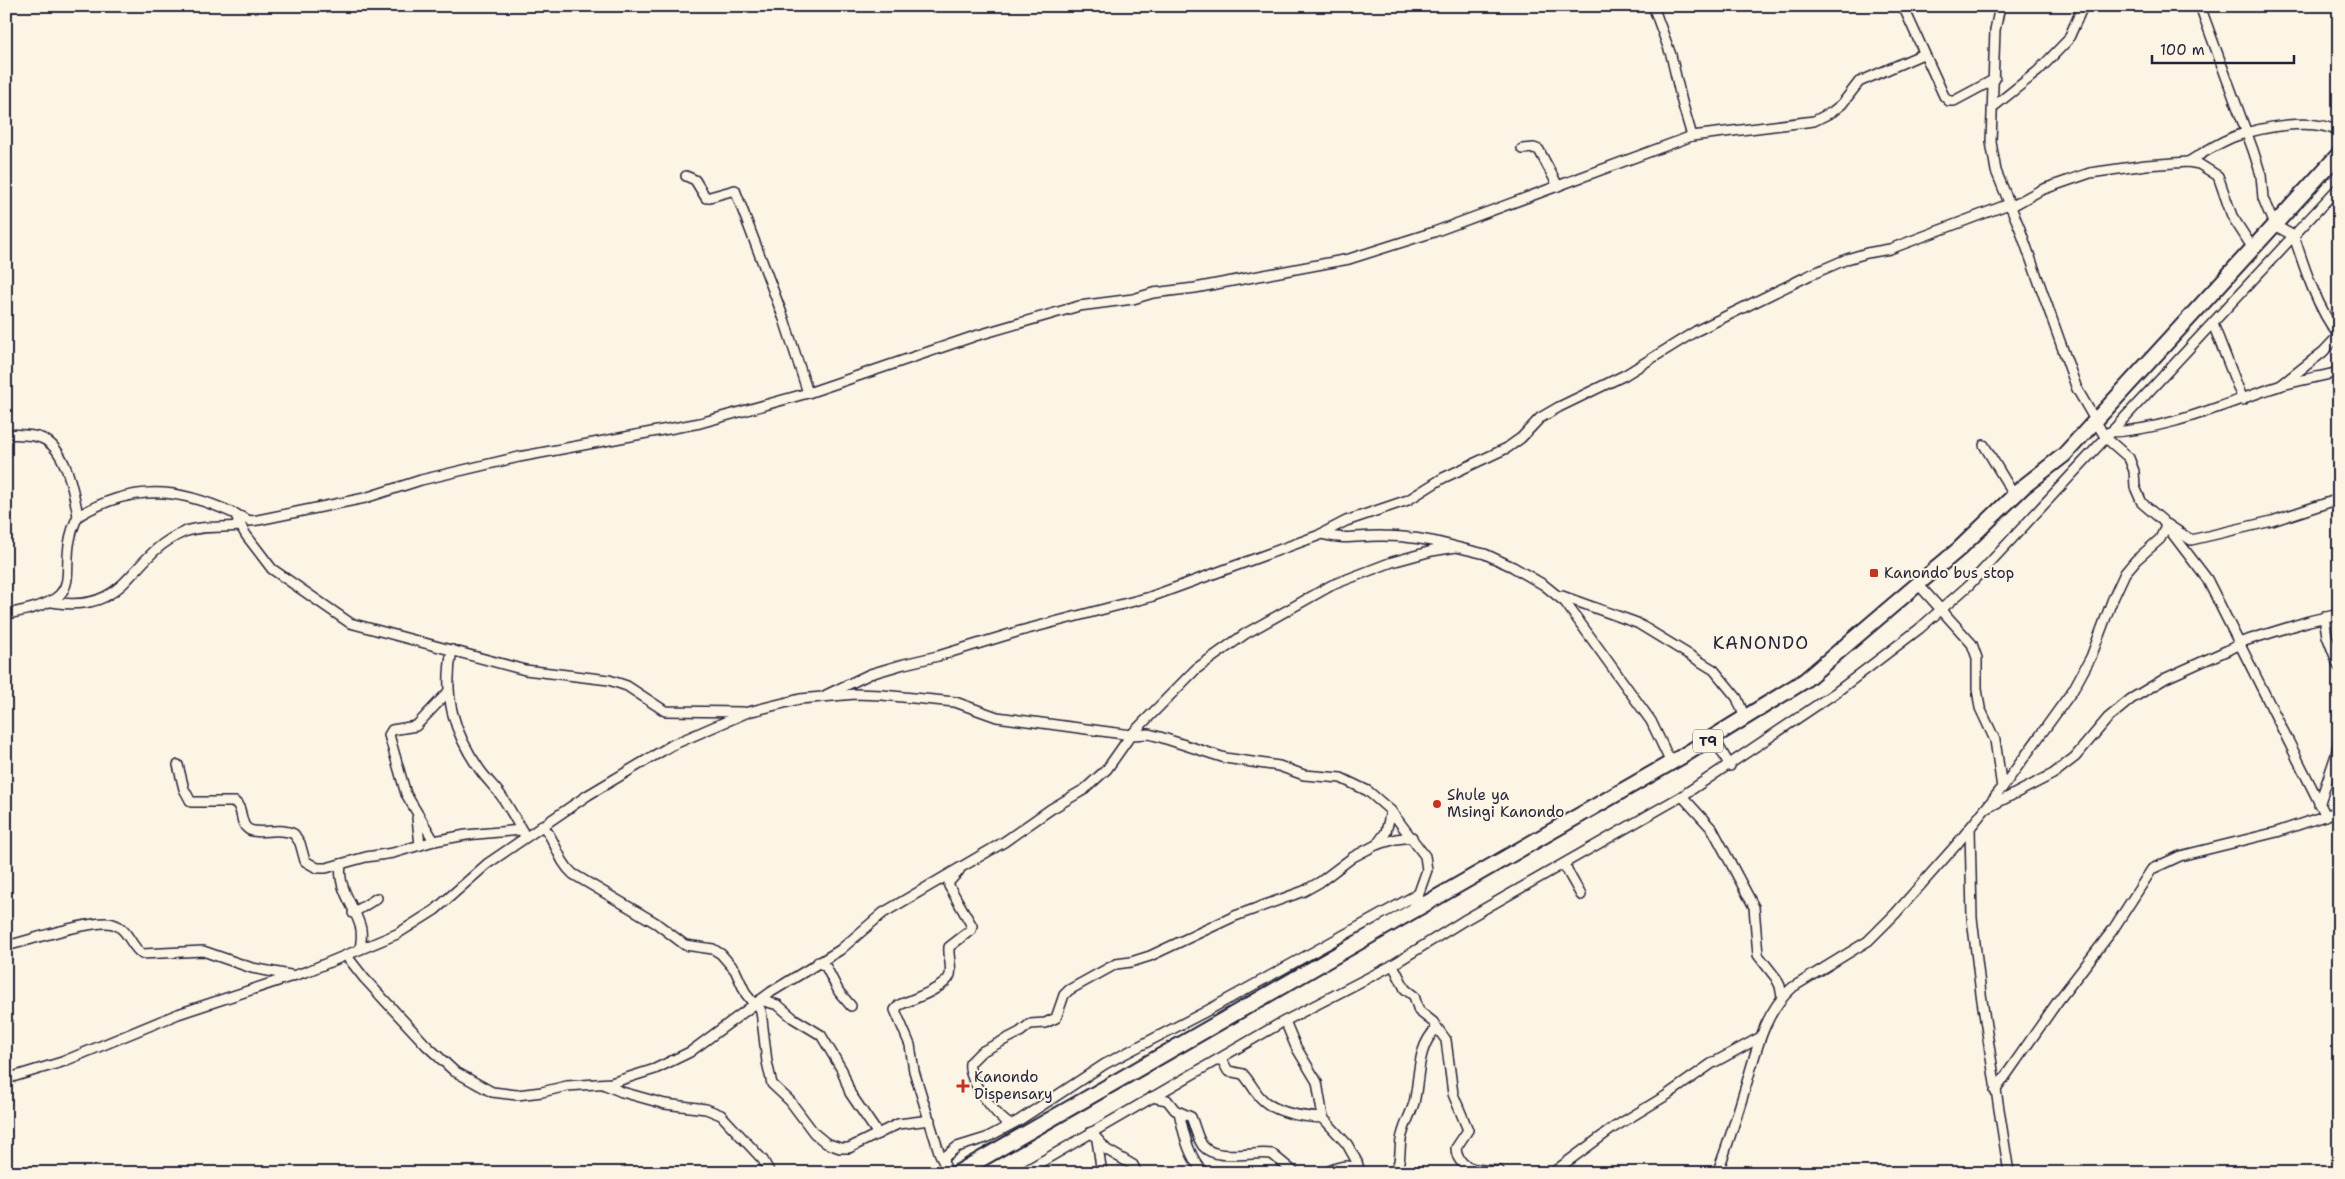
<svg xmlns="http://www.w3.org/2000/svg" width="2345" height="1179" font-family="'Shantell Sans',sans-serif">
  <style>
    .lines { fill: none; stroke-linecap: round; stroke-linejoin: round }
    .minor-casing { stroke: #22223b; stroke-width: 12 }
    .highway-casing { stroke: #22223b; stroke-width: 18 }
    .minor { stroke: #fcf5e5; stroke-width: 9 }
    .highway { stroke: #fcf5e5; stroke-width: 14 }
    .poi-dot { fill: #c8321e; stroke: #fcf5e5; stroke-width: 2 }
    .labels { text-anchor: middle; stroke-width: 4; stroke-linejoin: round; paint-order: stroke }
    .shield { fill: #fcf5e5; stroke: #63616e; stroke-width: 1 }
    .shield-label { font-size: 14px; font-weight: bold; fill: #22223b }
    .poi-label { font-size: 15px; fill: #22223b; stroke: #fcf5e5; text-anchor: start }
    .quarter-label { font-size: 18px; letter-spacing: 1px; fill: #22223b; stroke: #fcf5e5 }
  </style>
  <rect width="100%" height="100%" fill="#fcf5e5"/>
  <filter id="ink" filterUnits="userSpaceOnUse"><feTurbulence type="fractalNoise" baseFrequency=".02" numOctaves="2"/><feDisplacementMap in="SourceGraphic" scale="10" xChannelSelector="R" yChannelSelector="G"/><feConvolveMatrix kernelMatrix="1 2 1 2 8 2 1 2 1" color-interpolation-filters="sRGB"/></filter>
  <g filter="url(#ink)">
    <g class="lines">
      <g class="minor-casing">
        <g id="minor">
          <polyline points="1653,6 1671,55 1682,102 1692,136"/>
          <polyline points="1903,6 1944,96 1949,101 1954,101 1995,79"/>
          <polyline points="2000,6 1995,30 1991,142 1996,171 2020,229 2077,389 2105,437 2129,458 2134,471 2135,487 2142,503 2162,520 2207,579 2326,816"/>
          <path d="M2200 6 2253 150 2261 175 2263 198 2274 225 2294 236C2304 267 2318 310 2339 336"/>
          <polyline points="1993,107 2038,71 2068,40 2083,6"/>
          <polyline points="1522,149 1534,148 1539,150 1558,186"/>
          <path d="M2188 162C2203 153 2219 142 2236 136 2263 127 2314 117 2339 132"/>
          <polyline points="686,176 695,180 706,198 735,190 784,319 808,393"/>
          <polyline points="2010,207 2041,190 2090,173 2146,165 2188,162 2199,164 2218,176 2232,216 2252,247"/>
          <polyline points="2213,324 2243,400"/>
          <polyline points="2280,386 2323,352 2339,335"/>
          <path d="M2109 432C2169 430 2223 404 2279 386 2298 380 2319 377 2339 372"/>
          <path d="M6 434C17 435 31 434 41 438 66 447 74 493 78 516"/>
          <polyline points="1984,445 2014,495"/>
          <polyline points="236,514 238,521 246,535 272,569 350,623 525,670 609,680 627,686 665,711 743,712"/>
          <polyline points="2167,524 2191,540 2272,521 2339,499"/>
          <path d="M1321 534C1346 541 1360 535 1383 536 1407 536 1431 540 1453 546"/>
          <polyline points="1918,584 1972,644 1977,658 1977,689 1980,708 1995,740 2002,788"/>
          <polyline points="1562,596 1637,623 1714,670 1737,698 1745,718"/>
          <path d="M52 602C130 615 127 556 184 532 202 525 223 528 241 526"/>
          <path d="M6 614C100 598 50 573 78 516 140 479 188 490 250 521L258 520 365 498 421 480 519 457 700 423 808 393 975 336 1079 306 1133 299 1153 293 1195 288 1349 259 1434 232 1692 136 1814 121 1832 112 1842 104 1859 82 1923 54"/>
          <polyline points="2324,617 2327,636 2339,667"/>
          <polyline points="2238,643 2309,621 2339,614"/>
          <path d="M452 650C443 696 453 732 480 770 487 780 496 788 502 797 510 809 517 822 524 834"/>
          <polyline points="826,695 870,674 904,664 938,656 1020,631 1150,597 1317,536 1346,521 1408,500 1443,478 1507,448 1521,438 1540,418 1559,407 1625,375 1696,331 1810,275 1847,259 1867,253 1890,249 2009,204"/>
          <polyline points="1714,738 1730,766"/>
          <path d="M178 765 184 789 191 802H235C244 809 239 823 248 829 258 836 278 826 294 834L300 843 305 861 317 868H326L366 857 393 853 434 841 466 835 521 830"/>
          <polyline points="1682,796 1713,830 1754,907 1758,955 1776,978 1780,986 1782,997"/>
          <polyline points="2319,805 2336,755 2339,738"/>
          <polyline points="1987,808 2053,774 2075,757 2108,718 2131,699 2166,678 2239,645"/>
          <polyline points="417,818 420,845"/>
          <path d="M542 825C556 839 557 860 573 874L656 923 685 945 713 949 721 954 735 970 746 994 754 1004"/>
          <polyline points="1970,828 1972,918 1981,994 2009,1173"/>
          <polyline points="434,841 406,794 389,735 392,730 416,726 448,692"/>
          <polyline points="1378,843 1386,832 1391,811"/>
          <path d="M341 864C337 890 356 907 361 929 362 936 361 943 360 949"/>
          <polyline points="1564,865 1581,895"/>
          <polyline points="353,913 377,898"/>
          <path d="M6 946C28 941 96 918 113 924 128 928 130 946 142 954L203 951 252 968 290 975"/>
          <polyline points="346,955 364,978 426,1045 454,1071 492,1092 517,1095 542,1092 567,1086 611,1083 655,1069 690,1052 771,992 840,950 883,913 1004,842 1051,809 1085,789 1107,769 1131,735 1196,669 1245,634 1332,585 1392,562 1432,551 1456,547 1485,554 1513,567 1544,585 1565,602 1651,721 1671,763"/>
          <polyline points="818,962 826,967 839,992 851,1006"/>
          <path d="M1393 965 1405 989 1414 996 1419 1011 1433 1022 1446 1040 1453 1094 1468 1130 1456 1148C1457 1171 1481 1170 1499 1171"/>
          <polyline points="760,1000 778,1005 793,1018 821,1035 842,1070 850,1093 878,1134"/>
          <polyline points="757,1002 761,1011 767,1062 772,1084 790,1101 814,1133 826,1143 840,1148 849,1148 898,1124 930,1120"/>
          <polyline points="1285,1021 1296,1047 1317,1082 1323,1118 1347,1144 1357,1162 1359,1169"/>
          <path d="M1221 1058 1228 1071 1243 1074C1250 1082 1254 1090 1260 1097 1274 1113 1304 1117 1323 1118"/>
          <polyline points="6,1079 62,1062 178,1014 308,971 397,934 435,910 487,864 588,795 672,745 748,712 800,699 855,694 882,695 955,702 997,717 1131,735 1149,734 1160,737 1225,758 1279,766 1304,775 1341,778 1368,791 1391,811 1425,856 1427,870 1412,912"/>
          <polyline points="603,1084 622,1092 665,1104 706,1109 721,1115 763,1160 770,1173"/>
          <polyline points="1995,1091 2058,1001 2112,931 2152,869 2180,856 2277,832 2339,811"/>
          <path d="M1152 1097 1167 1100 1175 1110 1191 1117C1195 1126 1197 1138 1203 1146 1217 1162 1253 1151 1272 1154L1295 1173"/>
          <path d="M1179 1112C1184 1134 1188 1156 1204 1173"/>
          <path d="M1010 1125C996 1115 967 1080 970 1063L981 1052 1020 1032 1030 1024 1045 1023 1056 1018 1064 995 1069 990 1116 964 1131 962 1150 956 1235 916 1304 891 1320 882 1353 857 1376 845 1396 839 1412 837"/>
          <polyline points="1091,1132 1107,1150 1133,1165 1137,1173"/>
          <polyline points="942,1159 957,1147 986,1138 1018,1121 1105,1064 1203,1013 1418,894"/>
          <path d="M948 1173 939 1152 914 1071 910 1045 895 1010 899 1005C911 1000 946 988 950 975 952 966 948 956 949 947L971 930 972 926 949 886V882L959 871"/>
          <polyline points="1022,1173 1279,1024 1389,967 1463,921 1682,796 1835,693 1919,629 1969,585 2339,187"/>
          <polyline points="1097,1173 1101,1167 1097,1140"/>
          <path d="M1325 1173C1336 1167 1352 1161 1362 1173"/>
          <path d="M1393 1173C1402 1164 1399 1151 1401 1140 1403 1127 1410 1116 1414 1103 1420 1078 1416 1047 1437 1028"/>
          <polyline points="1552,1173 1613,1128 1667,1095 1711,1064 1759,1038"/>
          <path d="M1717 1173C1729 1143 1738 1112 1747 1082 1757 1048 1765 1011 1793 987L1868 941 1895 914 1957 844 2002 788 2073 690 2091 657 2112 601 2125 573 2136 560 2160 539 2166 526"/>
        </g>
      </g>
      <g class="highway-casing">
        <polyline id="highway" points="957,1173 1681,757 1804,681 1959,549 2023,487 2064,455 2339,154"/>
      </g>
      <use href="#minor" class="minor"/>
      <use href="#highway" class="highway"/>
    </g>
  </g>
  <g class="poi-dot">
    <rect x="1869" y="568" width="10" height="10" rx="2.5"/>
    <circle cx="1437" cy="804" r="5"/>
    <path d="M960.5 1078.5h5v5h5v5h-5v5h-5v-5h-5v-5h5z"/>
  </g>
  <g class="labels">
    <rect class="shield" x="1693" y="729.5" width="30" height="23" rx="4"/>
    <g class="shield-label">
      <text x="1708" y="746">T9</text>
    </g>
    <g class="poi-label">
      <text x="1884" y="578">Kanondo bus stop</text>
      <text x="1447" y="800">Shule ya<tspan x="1447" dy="17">Msingi Kanondo</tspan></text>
      <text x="974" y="1082">Kanondo<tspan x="974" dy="17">Dispensary</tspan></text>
    </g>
    <g class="quarter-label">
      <text x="1761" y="649">KANONDO</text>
    </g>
  </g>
  <rect width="2345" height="1179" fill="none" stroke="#fcf5e5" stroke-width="25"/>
  <rect x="12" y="12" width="2320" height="1154" fill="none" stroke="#22223b" stroke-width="2" filter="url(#ink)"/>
  <path d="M2152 55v8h142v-8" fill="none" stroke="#22223b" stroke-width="2.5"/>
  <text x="2160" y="55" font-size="15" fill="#22223b" stroke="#fcf5e5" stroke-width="4" paint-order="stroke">100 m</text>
</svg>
